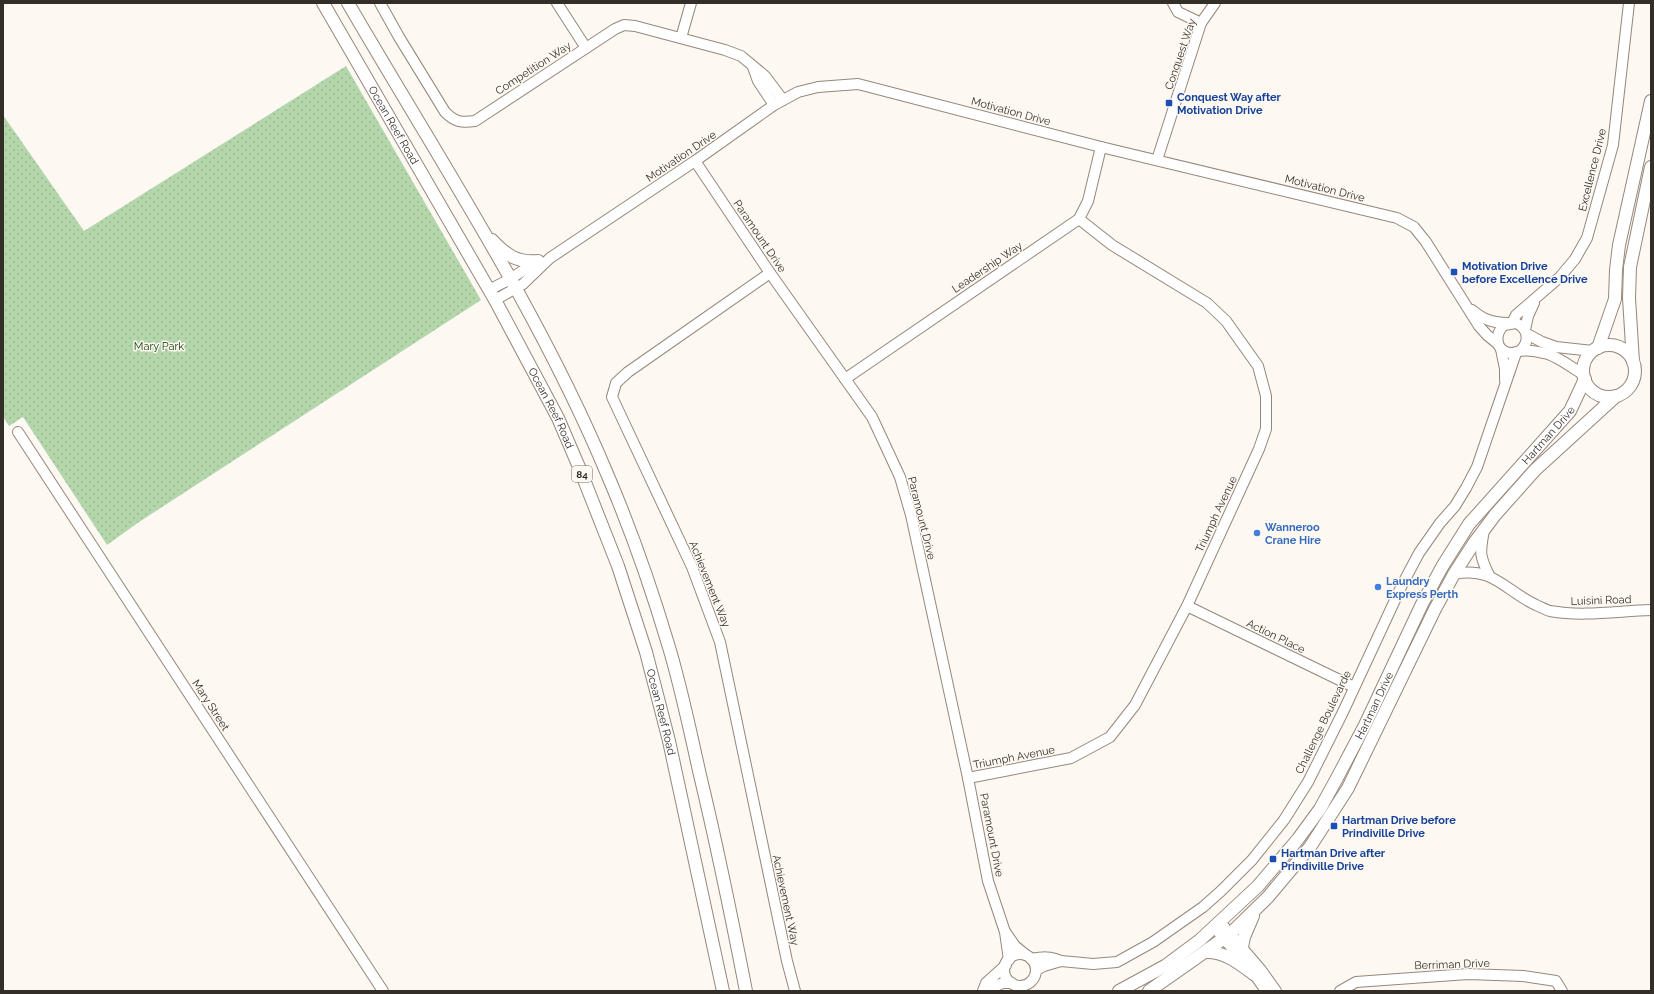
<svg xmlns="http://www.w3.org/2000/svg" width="1654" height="994" font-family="Raleway,sans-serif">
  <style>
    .park { fill: url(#park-dots) }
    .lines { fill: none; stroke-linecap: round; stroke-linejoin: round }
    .minor-casing { stroke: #96877a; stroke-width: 12 }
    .major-casing { stroke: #96877a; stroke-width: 14 }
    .minor { stroke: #fff; stroke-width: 10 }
    .major { stroke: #fff; stroke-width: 12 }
    .transit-dot { fill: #1a4fb4; stroke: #fef8f2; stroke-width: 1.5 }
    .shop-dot { fill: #3f7fe0; stroke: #fef8f2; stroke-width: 1.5 }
    .labels { text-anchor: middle; stroke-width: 3; stroke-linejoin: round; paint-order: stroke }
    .shield { fill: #fef8f2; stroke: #716b65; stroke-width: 1 }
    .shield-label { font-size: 10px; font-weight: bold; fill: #342e29 }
    .street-label { font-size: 11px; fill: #342e29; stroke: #fef8f2 }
    .transit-label { font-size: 11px; font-weight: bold; fill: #164399; stroke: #fef8f2; text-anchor: start }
    .park-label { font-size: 11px; fill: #16420a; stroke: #fef8f2 }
    .shop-label { font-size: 11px; font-weight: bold; fill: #366cbe; stroke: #fef8f2; text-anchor: start }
  </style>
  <defs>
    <pattern id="park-dots" width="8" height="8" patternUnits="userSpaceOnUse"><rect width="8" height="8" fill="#b3d6ab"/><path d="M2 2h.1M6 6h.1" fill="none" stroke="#9bb893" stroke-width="1.8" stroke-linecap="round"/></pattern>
  </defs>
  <rect width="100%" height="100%" fill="#fef8f2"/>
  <polygon class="park" points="346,66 481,300 139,522 107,545 23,417 9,426 3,417 3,115 84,231"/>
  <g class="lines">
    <g class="minor-casing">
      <g id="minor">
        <path d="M380 3 399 37 445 112C455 122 461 123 475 121L615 29 624 25 635 26 725 50 741 56 765 76 783 100"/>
        <polyline points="557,3 586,48"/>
        <polyline points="1173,3 1178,12 1201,23"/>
        <polyline points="681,38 691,3"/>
        <polyline points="753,67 758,81 774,105"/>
        <polyline points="1157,160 1201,23 1215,3"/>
        <polyline points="695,161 770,273 872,417 900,477 911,515 968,778 988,881 1005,932 1009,960"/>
        <polyline points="770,273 628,372 616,383 612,397 692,567 720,642 787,961 795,991"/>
        <polyline points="489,290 510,279 538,261"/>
        <polyline points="495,300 523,284 550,258 695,161 774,105 798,92 818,87 858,84 1101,147 1397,218 1414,227 1426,242 1479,326 1487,335 1498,344"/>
        <path d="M1472 310C1484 320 1493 323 1508 323"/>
        <polyline points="1512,323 1516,315 1560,277 1575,259 1587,238 1613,145 1629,3"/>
        <polyline points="1525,330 1528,316 1534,303"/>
        <polyline points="1527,334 1542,342 1556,347 1593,351"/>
        <polyline points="1501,349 1505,369 1505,380"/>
        <path d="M1521 350C1530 341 1528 328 1516 323L1504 325C1494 334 1495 352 1511 353 1514 353 1517 352 1520 351 1528 349 1540 352 1548 354 1560 358 1572 368 1583 374"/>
        <polyline points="845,379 1079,219 1088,201 1101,147"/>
        <polyline points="18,432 383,991"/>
        <path d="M1484 530C1480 552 1479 555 1489 575"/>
        <path d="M1454 574C1493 566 1504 590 1536 605 1541 607 1546 610 1550 611 1583 617 1618 611 1651 610"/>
        <polyline points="1187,606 1354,687"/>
        <polyline points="968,778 1071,758 1110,737 1135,705 1187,606 1259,449 1266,429 1266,396 1258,366 1226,321 1207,303 1112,245 1079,219"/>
        <polyline points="1220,922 1261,970 1276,991"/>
        <polyline points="1214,927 1255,975 1266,991"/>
        <polyline points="1006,933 1015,946 1026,955"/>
        <circle cx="1020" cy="970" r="16"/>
        <path d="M1031 959C1042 957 1051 956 1061 961"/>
        <polyline points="1036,970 1044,966 1061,961 1093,964 1117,962 1153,942 1203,907 1221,891 1252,860 1284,820 1308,782 1343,712 1402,585 1419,553 1440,523 1455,506 1466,488 1477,467 1516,353"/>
        <polyline points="983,991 986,983 1006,965"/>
        <polyline points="983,991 1003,983 1012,983"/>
        <polyline points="1340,991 1356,982 1468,974 1523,976 1556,981 1562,991"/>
      </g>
    </g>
    <g class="major-casing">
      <g id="major">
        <path id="s1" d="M323 3 495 300 558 418 579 467 618 566 646 652 669 741 723 991"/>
        <path d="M348 3C438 158 539 310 608 476 631 530 651 587 668 644 681 686 690 731 700 775 717 846 732 919 746 991"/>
        <path d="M492 240C506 255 517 263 538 261"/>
        <circle cx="1609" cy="371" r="26"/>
        <polyline points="1598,348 1615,299 1616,270 1619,245 1651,101"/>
        <polyline points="1633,362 1629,298 1630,267 1651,167"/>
        <polyline points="1242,947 1244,937 1253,916"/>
        <path d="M1207 952C1226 952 1240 964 1255 975"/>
        <path id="s2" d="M1119 991 1165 966 1200 940 1258 886 1298 839 1320 809 1337 778 1365 725 1422 604 1442 567 1469 524 1570 411 1585 379"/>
        <polyline points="1149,991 1230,934 1268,897 1310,847 1348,788 1435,609 1454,574 1474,543 1495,515 1535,470 1616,396"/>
      </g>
    </g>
    <use href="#minor" class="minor"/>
    <use href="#major" class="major"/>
  </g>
  <g class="transit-dot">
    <rect x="1165" y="99" width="8" height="8" rx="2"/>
    <rect x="1450" y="268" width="8" height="8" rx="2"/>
    <rect x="1330" y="822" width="8" height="8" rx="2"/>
    <rect x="1269" y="855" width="8" height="8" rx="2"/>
  </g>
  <g class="shop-dot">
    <circle cx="1257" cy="533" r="4"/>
    <circle cx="1378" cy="587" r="4"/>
  </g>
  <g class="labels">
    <rect class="shield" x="572" y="466" width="20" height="16" rx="3"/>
    <g class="shield-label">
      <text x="582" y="478">84</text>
    </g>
    <g class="street-label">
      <text transform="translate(1180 54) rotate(-71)" y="4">Conquest Way</text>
      <text transform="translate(533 68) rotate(-33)" y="4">Competition Way</text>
      <text transform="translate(1011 111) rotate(15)" y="4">Motivation Drive</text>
      <text dy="4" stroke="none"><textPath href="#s1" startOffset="141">Ocean Reef Road</textPath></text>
      <text transform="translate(681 156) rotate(-34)" y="4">Motivation Drive</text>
      <text transform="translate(1592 170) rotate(-76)" y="4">Excellence Drive</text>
      <text transform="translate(1325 188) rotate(14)" y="4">Motivation Drive</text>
      <text transform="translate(760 236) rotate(56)" y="4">Paramount Drive</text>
      <text transform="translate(987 267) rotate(-34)" y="4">Leadership Way</text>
      <text dy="4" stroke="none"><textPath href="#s1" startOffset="465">Ocean Reef Road</textPath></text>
      <text dy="4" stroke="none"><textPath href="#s2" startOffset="715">Hartman Drive</textPath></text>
      <text transform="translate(1216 514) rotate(-65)" y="4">Triumph Avenue</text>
      <text transform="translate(922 518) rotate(76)" y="4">Paramount Drive</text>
      <text transform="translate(710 584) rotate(68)" y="4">Achievement Way</text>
      <text transform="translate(1601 600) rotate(-2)" y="4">Luisini Road</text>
      <text transform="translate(1276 636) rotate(26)" y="4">Action Place</text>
      <text transform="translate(211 705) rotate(57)" y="4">Mary Street</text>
      <text dy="4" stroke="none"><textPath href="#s2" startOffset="391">Hartman Drive</textPath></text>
      <text dy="4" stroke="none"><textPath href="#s1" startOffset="789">Ocean Reef Road</textPath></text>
      <text transform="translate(1323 722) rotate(-64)" y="4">Challenge Boulevarde</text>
      <text transform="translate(1014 757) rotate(-11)" y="4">Triumph Avenue</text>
      <text transform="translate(992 835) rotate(79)" y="4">Paramount Drive</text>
      <text transform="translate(786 900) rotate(78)" y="4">Achievement Way</text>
      <text transform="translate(1452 964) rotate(-2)" y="4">Berriman Drive</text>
    </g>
    <g class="transit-label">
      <text x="1177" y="101">Conquest Way after<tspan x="1177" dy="13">Motivation Drive</tspan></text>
      <text x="1462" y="270">Motivation Drive<tspan x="1462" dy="13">before Excellence Drive</tspan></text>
      <text x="1342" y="824">Hartman Drive before<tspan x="1342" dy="13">Prindiville Drive</tspan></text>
      <text x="1281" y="857">Hartman Drive after<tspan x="1281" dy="13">Prindiville Drive</tspan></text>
    </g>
    <g class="park-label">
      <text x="159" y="350">Mary Park</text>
    </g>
    <g class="shop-label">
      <text x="1265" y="531">Wanneroo<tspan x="1265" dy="13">Crane Hire</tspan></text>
      <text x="1386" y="585">Laundry<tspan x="1386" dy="13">Express Perth</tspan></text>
    </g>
  </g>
  <rect width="1654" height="994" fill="none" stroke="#342e29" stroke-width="8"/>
</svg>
